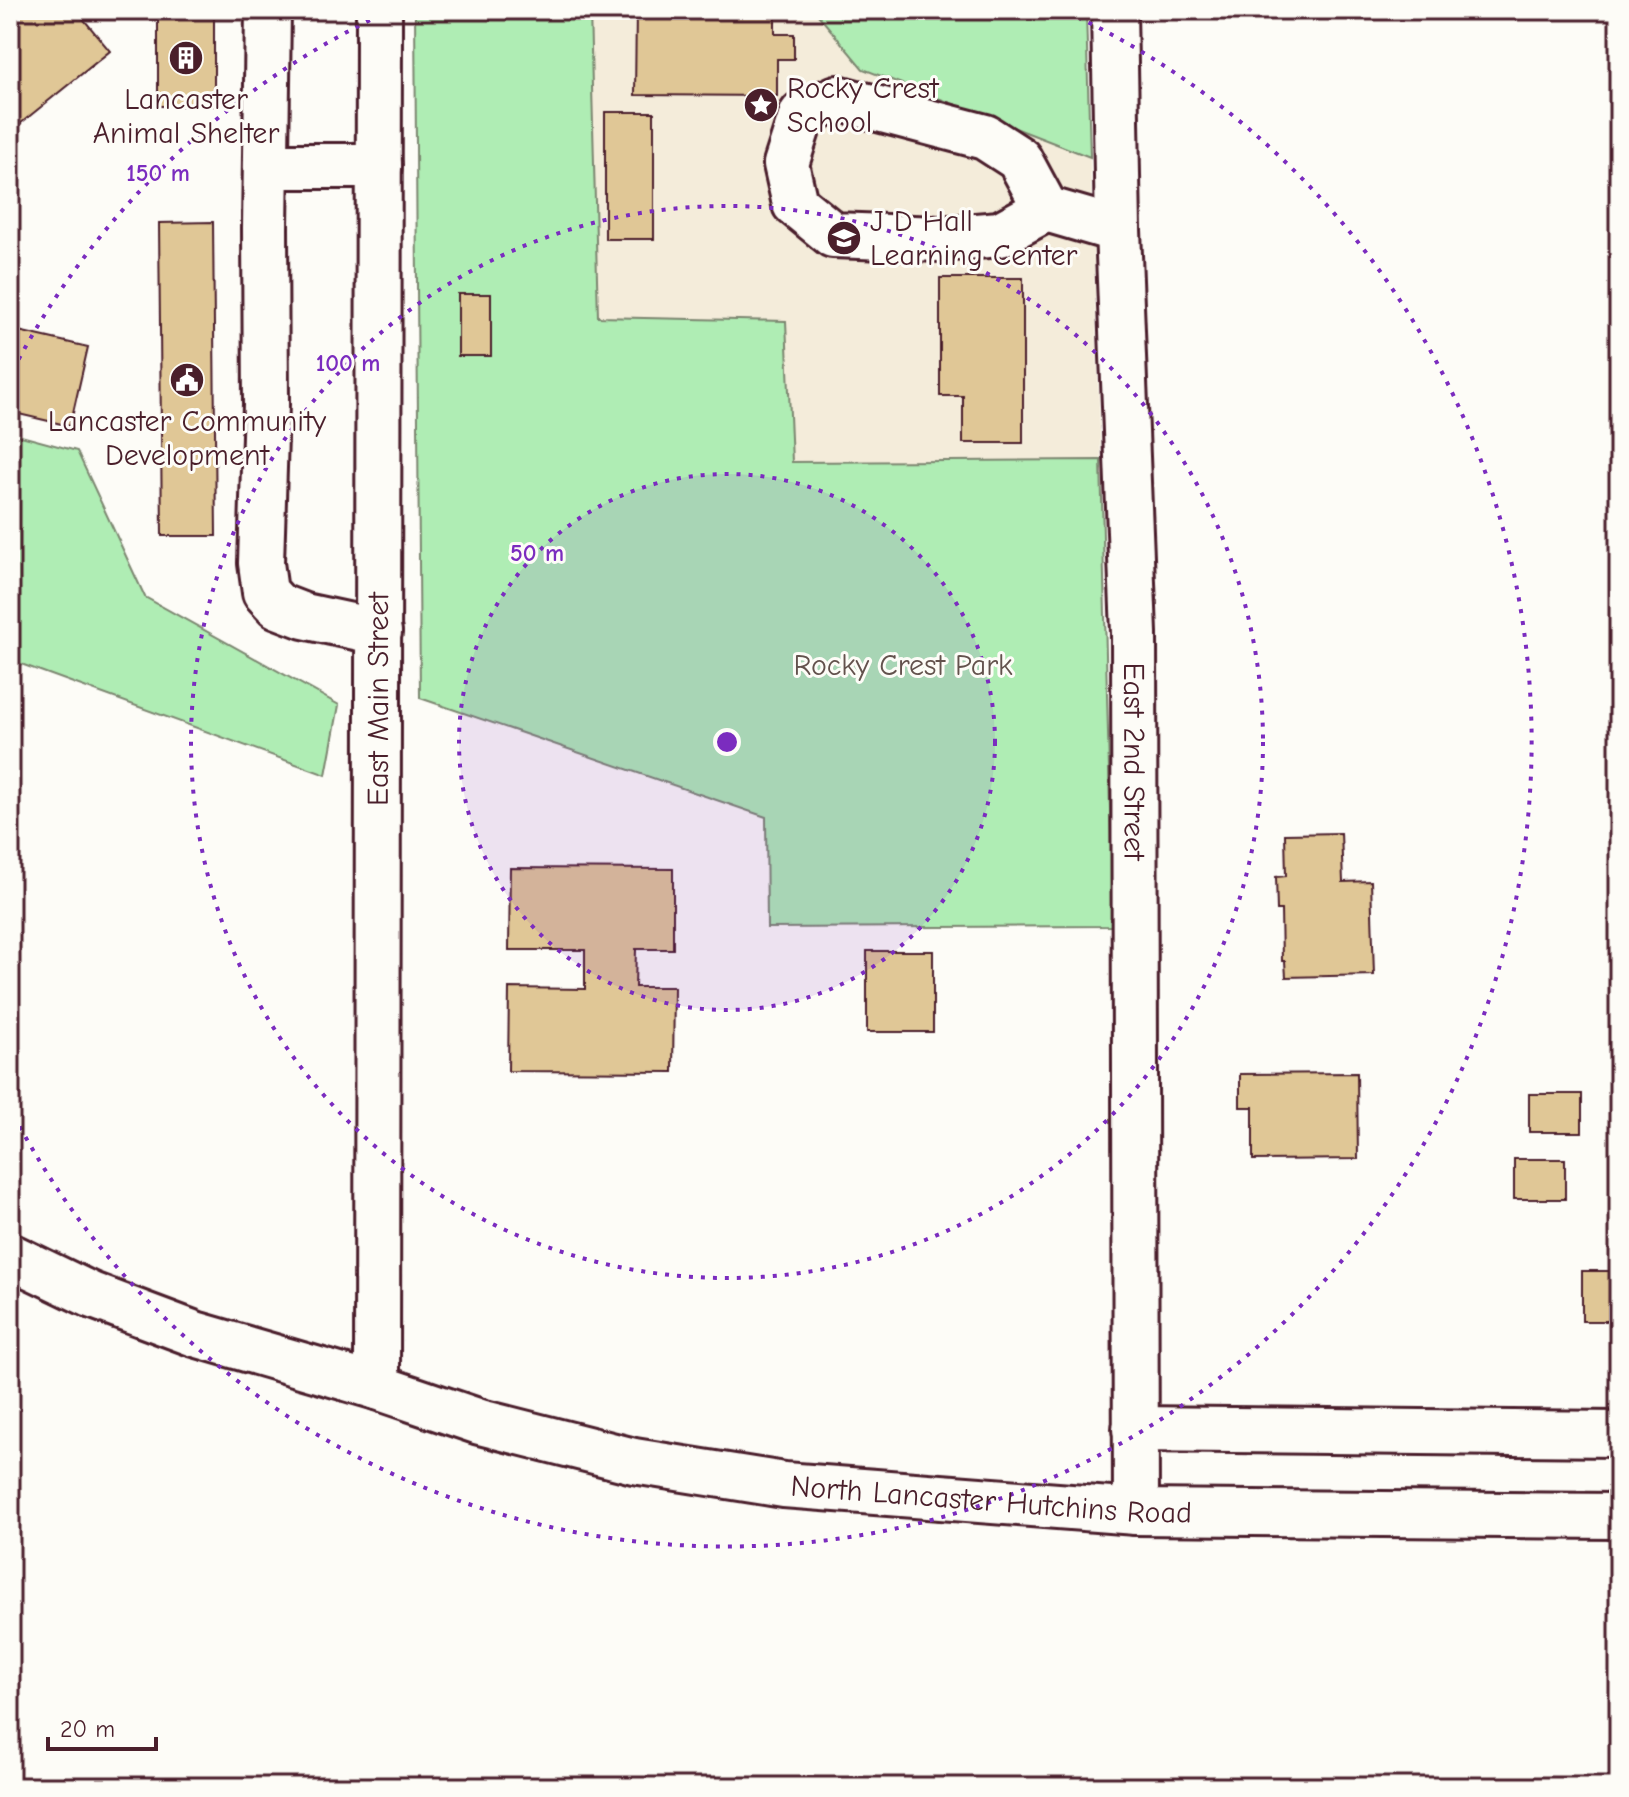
<svg xmlns="http://www.w3.org/2000/svg" width="1629" height="1797" font-family="'Comic Neue',sans-serif">
  <style>
    .built { fill: #f4ecda }
    .green { fill: #afedb4; stroke: #7c8670; stroke-width: 2 }
    .building { fill: #e0c796; stroke: #4a1f2b; stroke-width: 2 }
    .lines { fill: none; stroke-linecap: round; stroke-linejoin: round }
    .minor-casing { stroke: #4a1f2b; stroke-width: 50 }
    .minor { stroke: #fdfcf7; stroke-width: 44 }
    .ring { fill: none; stroke: #7b2cbf; stroke-width: 4; stroke-dasharray: 4 8 }
    .labels { text-anchor: middle; stroke-width: 6; stroke-linejoin: round; paint-order: stroke }
    .poi-label { font-size: 30px; fill: #4a1f2b; stroke: #fdfcf7; text-anchor: start }
    .park-label { font-size: 30px; fill: #63524d; stroke: #fdfcf7 }
    .street-label { font-size: 30px; fill: #4a1f2b; stroke: #fdfcf7 }
    .centre { fill: #7b2cbf; stroke: #fdfcf7; stroke-width: 4 }
    .ring-label { font-size: 24px; text-anchor: middle; font-weight: bold; fill: #7b2cbf; stroke: #fdfcf7; stroke-width: 6; stroke-linejoin: round; paint-order: stroke }
  </style>
  <rect width="100%" height="100%" fill="#fdfcf7"/>
  <filter id="ink" filterUnits="userSpaceOnUse"><feTurbulence type="fractalNoise" baseFrequency=".0125" numOctaves="2"/><feDisplacementMap in="SourceGraphic" scale="16" xChannelSelector="R" yChannelSelector="G"/><feConvolveMatrix kernelMatrix="1 2 1 2 8 2 1 2 1" color-interpolation-filters="sRGB"/></filter>
  <g filter="url(#ink)">
    <polygon class="built" points="590,10 814,10 863,69 1090,157 1101,460 792,462 785,321 598,318"/>
    <g class="green">
      <polygon points="415,10 590,10 598,317 786,321 792,462 1101,460 1113,926 767,928 766,817 420,698"/>
      <polygon points="814,10 1086,10 1090,157 863,69"/>
      <polygon points="10,433 77,451 145,597 339,705 326,775 10,660"/>
    </g>
    <g class="building">
      <polygon points="16,10 76,10 110,51 10,132 10,15"/>
      <rect x="158" y="10" width="56" height="96"/>
      <polygon points="636,10 775,10 775,34 794,34 794,59 777,59 777,96 635,95"/>
      <rect x="605" y="112" width="49" height="127"/>
      <polygon points="213,222 216,536 162,536 159,223"/>
      <polygon points="940,278 1023,278 1023,443 963,443 963,396 940,396"/>
      <rect x="458" y="294" width="33" height="62"/>
      <polygon points="10,329 88,347 70,426 10,412"/>
      <polygon points="1341,833 1343,882 1371,881 1374,975 1286,977 1285,961 1282,961 1281,910 1277,910 1276,877 1286,876 1285,834"/>
      <polygon points="510,868 673,869 673,949 636,949 635,987 674,987 673,1072 508,1071 509,988 585,989 585,950 509,950"/>
      <rect x="867" y="951" width="66" height="81"/>
      <polygon points="1357,1073 1358,1159 1253,1160 1253,1107 1240,1107 1240,1074"/>
      <rect x="1529" y="1094" width="53" height="38"/>
      <rect x="1514" y="1159" width="51" height="40"/>
      <rect x="1582" y="1271" width="37" height="50"/>
    </g>
    <g class="lines">
      <g class="minor-casing">
        <g id="minor">
          <polyline points="268,10 265,228 266,404 261,563 265,592 278,606 304,616 379,632"/>
          <path id="s1" d="M1114 10 1118 230 1134 633 1136 1512"/>
          <polyline points="266,166 379,166"/>
          <polyline points="1046,209 1000,234 940,239 833,235 795,204 786,164 802,114 837,98 985,137 1019,159 1046,209 1118,230"/>
          <path id="s2" d="M10 1256 91 1295 195 1334 377 1387 480 1422 634 1461 784 1485 1136 1512 1619 1516"/>
          <path id="s3" d="M377 1387 379 10"/>
          <polyline points="1135,1429 1619,1434"/>
        </g>
      </g>
      <use href="#minor" class="minor"/>
    </g>
  </g>
  <circle cx="727" cy="742" r="268" fill="#7b2cbf" fill-opacity=".12"/>
  <g class="ring">
    <circle cx="727" cy="742" r="268"/>
    <circle cx="727" cy="742" r="536"/>
    <path d="M13 370A805 805 0 0 1 387 12M1067 12A805 805 0 1 1 13 1114"/>
  </g>
  <defs>
    <g id="building-disc" transform="scale(1.8)"><circle r="9.5" fill="#4a1f2b" stroke="#fdfcf7"/><path d="M-4-6H4V6H1V3H-1V6H-4ZM-2.5-4.3h1.7v1.8h-1.7ZM.8-4.3h1.7v1.8H.8ZM-2.5-1h1.7V.8h-1.7ZM.8-1h1.7V.8H.8Z" fill="#fff"/></g>
    <g id="sight-disc" transform="scale(1.8)"><circle r="9.5" fill="#4a1f2b" stroke="#fdfcf7"/><path d="M0-6L1.8-2.2L6-1.7L2.9 1.2L3.7 5.4L0 3.3L-3.7 5.4L-2.9 1.2L-6-1.7L-1.8-2.2Z" fill="#fff"/></g>
    <g id="school-disc" transform="scale(1.8)"><circle r="9.5" fill="#4a1f2b" stroke="#fdfcf7"/><path d="M0-5L7-2L0 1L-7-2ZM-4 1L0 2.5L4 1V4Q0 6-4 4Z" fill="#fff"/></g>
    <g id="civic-disc" transform="scale(1.8)"><circle r="9.5" fill="#4a1f2b" stroke="#fdfcf7"/><path d="M-.6-6.5H3V-4.5H.6V-3L4-1V1h2V6H-6V1h2V-1L-.6-3ZM-1.2 2.5V6h2.4V2.5Z" fill="#fff"/></g>
  </defs>
  <g fill-rule="evenodd">
    <use href="#building-disc" x="186" y="58"/>
    <use href="#sight-disc" x="761" y="105"/>
    <use href="#school-disc" x="844" y="238"/>
    <use href="#civic-disc" x="187" y="380"/>
  </g>
  <g class="labels">
    <g class="poi-label">
      <text x="787" y="98">Rocky Crest<tspan x="787" dy="34">School</tspan></text>
      <text x="186" y="109" text-anchor="middle">Lancaster<tspan x="186" dy="34">Animal Shelter</tspan></text>
      <text x="870" y="231">J D Hall<tspan x="870" dy="34">Learning Center</tspan></text>
      <text x="187" y="431" text-anchor="middle">Lancaster Community<tspan x="187" dy="34">Development</tspan></text>
    </g>
    <g class="park-label">
      <text x="903" y="675">Rocky Crest Park</text>
    </g>
    <g class="street-label">
      <text dy="10" stroke="none"><textPath href="#s3" startOffset="688">East Main Street</textPath></text>
      <text dy="10" stroke="none"><textPath href="#s1" startOffset="752">East 2nd Street</textPath></text>
      <text dy="10" stroke="none"><textPath href="#s2" startOffset="1018">North Lancaster Hutchins Road</textPath></text>
    </g>
  </g>
  <circle cx="727" cy="742" r="12" class="centre"/>
  <g class="ring-label">
    <text x="158" y="181">150 m</text>
    <text x="348" y="371">100 m</text>
    <text x="537" y="561">50 m</text>
  </g>
  <rect width="1629" height="1797" fill="none" stroke="#fdfcf7" stroke-width="40"/>
  <rect x="20" y="20" width="1589" height="1757" fill="none" stroke="#4a1f2b" stroke-width="3" filter="url(#ink)"/>
  <path d="M48 1737v12h108v-12" fill="none" stroke="#4a1f2b" stroke-width="4"/>
  <text x="60" y="1737" font-size="24" fill="#4a1f2b" stroke="#fdfcf7" stroke-width="6" paint-order="stroke">20 m</text>
</svg>
